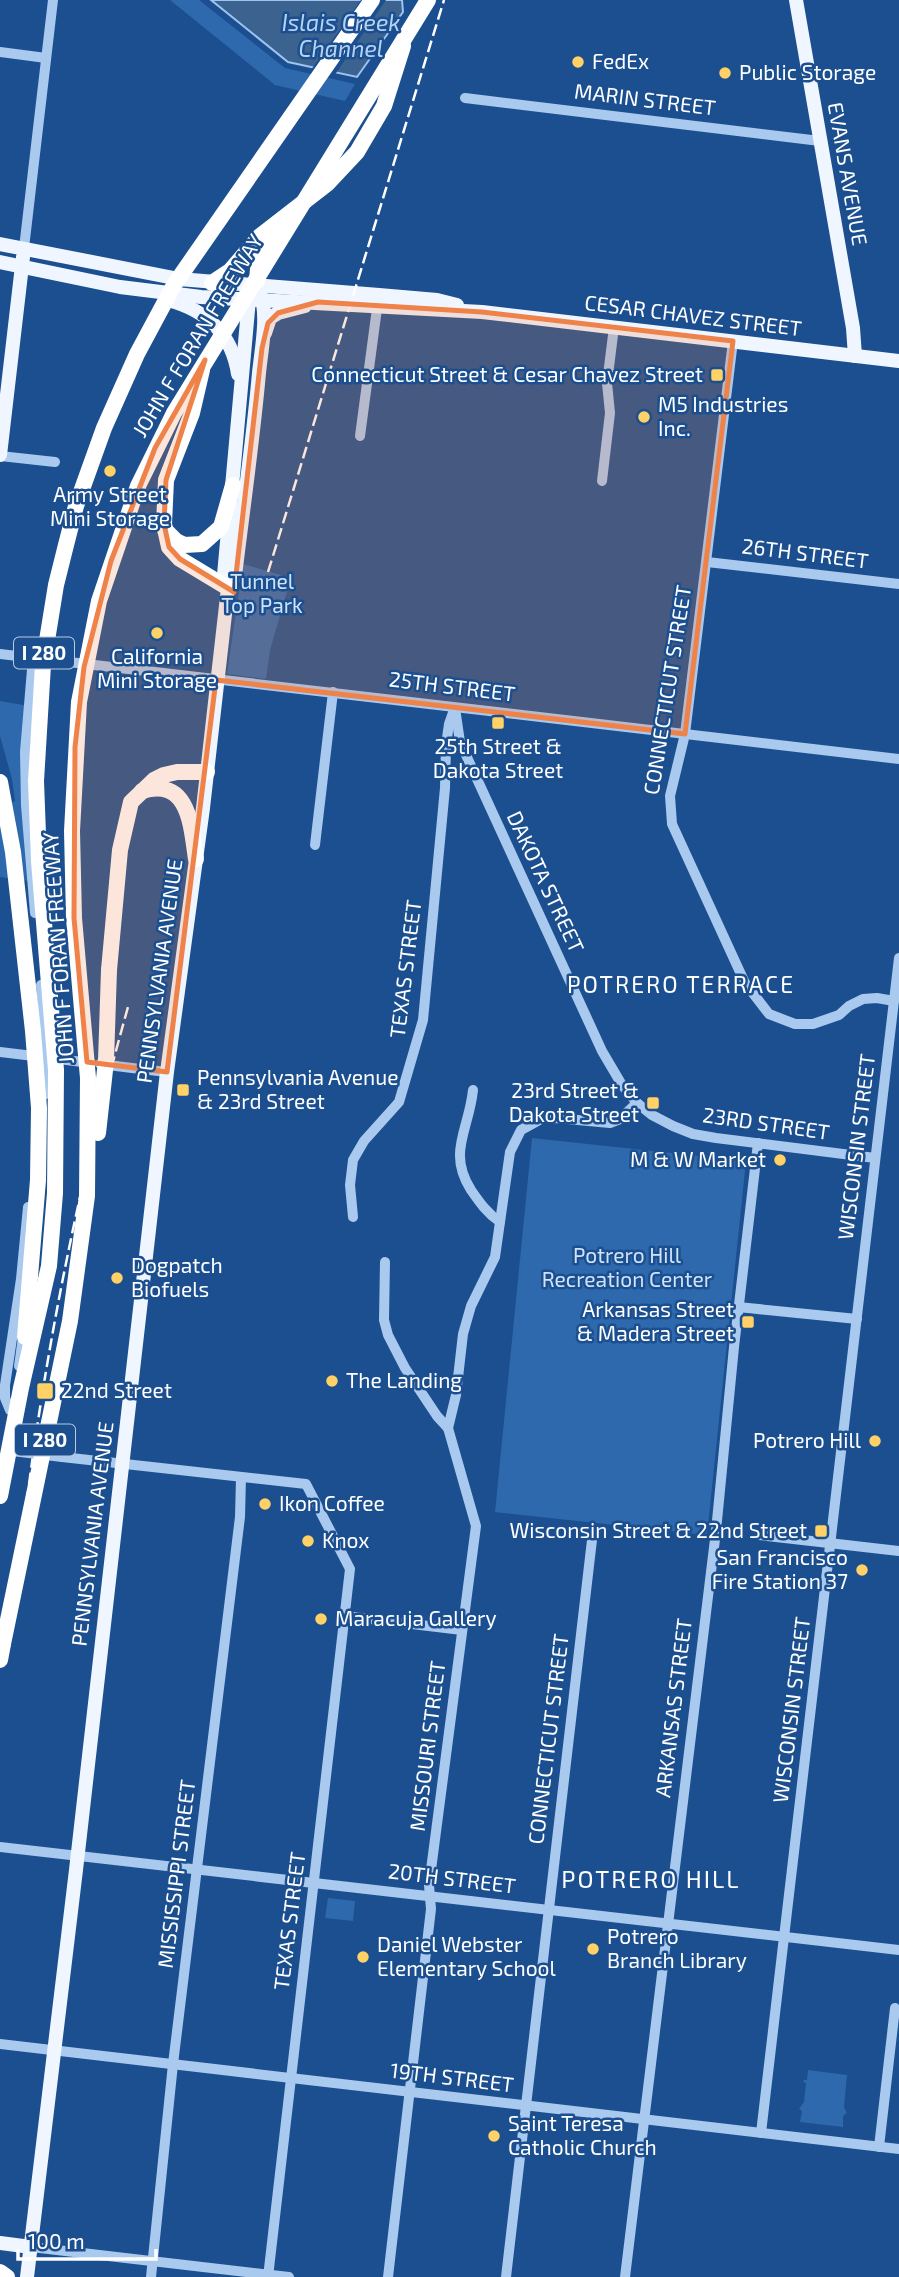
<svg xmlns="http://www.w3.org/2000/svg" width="899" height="2277" font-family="'Exo 2',sans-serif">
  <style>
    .green { fill: #2e69ad }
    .water { fill: #3c6290; stroke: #9cc4f0; stroke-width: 2 }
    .pier { fill: #1b4f8f }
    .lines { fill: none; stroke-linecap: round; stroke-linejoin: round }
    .minor { stroke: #a9c9ee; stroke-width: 10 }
    .major { stroke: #f0f6ff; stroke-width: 14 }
    .highway { stroke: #fff; stroke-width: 16 }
    .rail { stroke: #fff; stroke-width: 2.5; stroke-dasharray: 12 5; stroke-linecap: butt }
    .minor-bridge { stroke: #a9c9ee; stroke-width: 10 }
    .highway-bridge { stroke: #fff; stroke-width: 16 }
    .marked { fill: #ee8249; fill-opacity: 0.2; stroke: #ee8249; stroke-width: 5; stroke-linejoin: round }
    .poi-dot { fill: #ffd166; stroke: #1b4f8f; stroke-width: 2.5 }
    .labels { text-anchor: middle; stroke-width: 5; stroke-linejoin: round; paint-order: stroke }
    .shield { fill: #1b4f8f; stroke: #bbcadd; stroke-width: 2 }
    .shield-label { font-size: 19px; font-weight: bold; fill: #fff }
    .poi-label { font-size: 21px; fill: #fff; stroke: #1b4f8f; text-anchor: start }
    .street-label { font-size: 21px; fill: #fff; stroke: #1b4f8f }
    .park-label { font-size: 21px; fill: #cfe3fa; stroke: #1b4f8f }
    .water-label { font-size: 23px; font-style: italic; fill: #b5d3f5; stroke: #1b4f8f }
    .neighbourhood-label { font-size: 23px; letter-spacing: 2px; fill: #fff; stroke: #1b4f8f }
    .quarter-label { font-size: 24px; letter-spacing: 2px; fill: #fff; stroke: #1b4f8f }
  </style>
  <rect width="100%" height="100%" fill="#1b4f8f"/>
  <g class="green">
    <polygon points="170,0 199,0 285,68 355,84 345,101 275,85"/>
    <polygon points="243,564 291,578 270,650 266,679 227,674"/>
    <polygon points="0,701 29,706 29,881 0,877 0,808 15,801 12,779 0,736"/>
    <polygon points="532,1138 746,1161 707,1535 495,1512"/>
    <polygon points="328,1898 355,1901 353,1921 325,1918"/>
    <polygon points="808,2070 847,2075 844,2107 847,2113 843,2116 843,2127 800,2122 802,2111 799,2109 804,2102 806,2083 803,2082 804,2080 807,2080"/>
  </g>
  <polygon class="water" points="211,0 402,0 403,12 357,77 288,62"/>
  <polygon class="pier" points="361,0 386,0 334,76 311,70"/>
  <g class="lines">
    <g class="minor">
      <polyline points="0,52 46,58"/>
      <polyline points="465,98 820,141"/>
      <polyline points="24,248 53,0"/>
      <polyline points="733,341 685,734 670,796 672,824 745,983 769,1014 795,1024 813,1024 839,1015 849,1006 863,999 877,998 894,1001"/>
      <polyline points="360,436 378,301"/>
      <polyline points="0,456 55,462"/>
      <polyline points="602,481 610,413 607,383 614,327"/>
      <polyline points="707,562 899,584"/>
      <polyline points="0,654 899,759"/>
      <polyline points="33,658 25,752 26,805 35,913"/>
      <polyline points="455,708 460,742 602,1051 622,1085 637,1103 652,1115 673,1126 693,1134 716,1138 875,1158"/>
      <polyline points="315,845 333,692"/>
      <polyline points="41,985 47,1057 44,1095"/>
      <polyline points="0,1052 91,1063"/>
      <polyline points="140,1069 167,1072"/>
      <path d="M473 1090C469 1130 447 1152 471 1190 480 1203 487 1213 500 1222"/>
      <polyline points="353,1217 350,1185 353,1160 364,1141 399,1102 423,1020 445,788 446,745 449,724 454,710"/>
      <polyline points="385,1262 384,1320 388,1335 405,1368 437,1416 448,1428"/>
      <polyline points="738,1307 857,1319"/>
      <polyline points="19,1366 24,1330"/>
      <polyline points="10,1410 5,1398 5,1385 21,1279 28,1207"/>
      <polyline points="62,1457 306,1484 350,1569 268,2277"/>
      <polyline points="759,1535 899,1551"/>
      <polyline points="345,1616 462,1630"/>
      <polyline points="0,1847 899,1950"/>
      <polyline points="0,2044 899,2149"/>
      <polyline points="761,2133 899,958"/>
      <polyline points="879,2147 895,2008"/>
      <polyline points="31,2247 289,2277"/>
      <polyline points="151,2277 173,2064 240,1517 241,1477"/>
      <polyline points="388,2277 431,1909 429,1885 476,1526 448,1428 456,1395 463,1334 471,1306 495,1257 510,1152 521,1130 541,1119 556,1118 610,1123 620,1119 637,1103"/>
      <polyline points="506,2277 592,1540"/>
      <polyline points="625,2277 716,1531 734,1347 758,1143"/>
    </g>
    <g class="major">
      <polyline points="796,0 853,328 855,356"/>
      <polyline points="0,244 179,279 379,295 437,300 457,305"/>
      <polyline points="0,262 120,287 201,297 482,312 899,361"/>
      <path d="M168 300C206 310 232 334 238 374"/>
      <polyline points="265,333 270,318 278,313 305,306"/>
      <polyline points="0,455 23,257"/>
      <path d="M228 588 235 576C243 509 253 441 259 373 261 352 269 313 260 293"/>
      <polyline points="0,2243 31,2247"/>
      <polyline points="27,2277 76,1870 167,1072 203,808 228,588 224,575 248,310 249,300 254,290"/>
    </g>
    <g class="highway">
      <polyline points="257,281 259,256 270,232"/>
      <polyline points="212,283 230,271 260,236 327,184 357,152 384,106 403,46"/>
      <polyline points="202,370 192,413 166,480 164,524 169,547 180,559 228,588"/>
      <polyline points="165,530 176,541 184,545 202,544 221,527 233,485"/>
      <path d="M142 791C190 777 191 827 196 859"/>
      <polyline points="109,970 120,850 131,802 154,780 164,775 177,772 207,772"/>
      <polyline points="0,1660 3,1644"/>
      <polyline points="0,2272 7,2277"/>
    </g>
    <g class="rail">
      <polyline points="268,572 444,0"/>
      <path d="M19 1569C39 1378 76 1192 128 1007"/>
    </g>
    <g class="minor-bridge">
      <polyline points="100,1064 140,1069"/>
      <polyline points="12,1451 62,1457"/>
    </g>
    <g class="highway-bridge">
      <polyline points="0,782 13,852 33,1031 39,1108 38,1180 25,1337"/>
      <polyline points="98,1133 106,1061 109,970"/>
      <polyline points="0,1496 21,1388 49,1266 55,1193 56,1070 39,861 36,781 43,665 56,585 66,545 76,506 104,428 137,354 174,285 372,0"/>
      <polyline points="3,1644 70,1321 87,1196 88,1078 74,918 72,831 79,702 99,601 138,486 174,413 428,0"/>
    </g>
  </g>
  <path class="marked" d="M318 302 482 312 733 341 685 734 216 680 167 1072 87 1062 74 918 75 747 84 667 111 561 155 448 205 360 166 480 164 524 169 547 180 559 234 592 262 348 268 323 278 313Z"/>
  <g class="poi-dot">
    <circle cx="578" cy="62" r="7"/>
    <circle cx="725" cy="73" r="7"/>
    <rect x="710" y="368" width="14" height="14" rx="3.5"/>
    <circle cx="644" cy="417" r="7"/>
    <circle cx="110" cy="471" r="7"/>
    <circle cx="157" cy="633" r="7"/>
    <rect x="491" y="716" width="14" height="14" rx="3.5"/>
    <rect x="176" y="1083" width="14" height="14" rx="3.5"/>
    <rect x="646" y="1096" width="14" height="14" rx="3.5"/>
    <circle cx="780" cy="1160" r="7"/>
    <circle cx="117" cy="1278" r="7"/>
    <rect x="741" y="1315" width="14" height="14" rx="3.5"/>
    <circle cx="332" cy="1381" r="7"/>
    <rect x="36" y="1382" width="18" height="18" rx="3.5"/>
    <circle cx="875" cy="1441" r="7"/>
    <circle cx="265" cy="1504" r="7"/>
    <rect x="814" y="1524" width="14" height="14" rx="3.5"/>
    <circle cx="308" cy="1541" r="7"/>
    <circle cx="862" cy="1570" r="7"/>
    <circle cx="321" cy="1619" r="7"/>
    <circle cx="593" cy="1949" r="7"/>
    <circle cx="363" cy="1957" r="7"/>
    <circle cx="494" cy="2136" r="7"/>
  </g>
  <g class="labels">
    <g class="shield">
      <rect x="14" y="637.5" width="60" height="31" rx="5"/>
      <rect x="15" y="1424.5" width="60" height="31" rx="5"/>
    </g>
    <g class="shield-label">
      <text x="44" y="660">I 280</text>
      <text x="45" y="1447">I 280</text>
    </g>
    <g class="poi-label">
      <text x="592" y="69">FedEx</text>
      <text x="739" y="80">Public Storage</text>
      <text x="703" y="382" text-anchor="end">Connecticut Street &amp; Cesar Chavez Street</text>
      <text x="658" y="412">M5 Industries<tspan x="658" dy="24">Inc.</tspan></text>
      <text x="110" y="502" text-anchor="middle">Army Street<tspan x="110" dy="24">Mini Storage</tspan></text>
      <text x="157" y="664" text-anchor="middle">California<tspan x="157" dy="24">Mini Storage</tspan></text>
      <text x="498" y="754" text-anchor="middle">25th Street &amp;<tspan x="498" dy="24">Dakota Street</tspan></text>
      <text x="197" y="1085">Pennsylvania Avenue<tspan x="197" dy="24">&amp; 23rd Street</tspan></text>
      <text x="639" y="1098" text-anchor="end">23rd Street &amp;<tspan x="639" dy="24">Dakota Street</tspan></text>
      <text x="766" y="1167" text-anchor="end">M &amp; W Market</text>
      <text x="131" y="1273">Dogpatch<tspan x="131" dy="24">Biofuels</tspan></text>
      <text x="734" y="1317" text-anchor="end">Arkansas Street<tspan x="734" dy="24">&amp; Madera Street</tspan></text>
      <text x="346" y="1388">The Landing</text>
      <text x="61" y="1398">22nd Street</text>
      <text x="861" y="1448" text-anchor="end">Potrero Hill</text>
      <text x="279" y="1511">Ikon Coffee</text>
      <text x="807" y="1538" text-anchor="end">Wisconsin Street &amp; 22nd Street</text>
      <text x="322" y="1548">Knox</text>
      <text x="848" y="1565" text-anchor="end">San Francisco<tspan x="848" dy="24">Fire Station 37</tspan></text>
      <text x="335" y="1626">Maracuja Gallery</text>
      <text x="607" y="1944">Potrero<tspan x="607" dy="24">Branch Library</tspan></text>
      <text x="377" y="1952">Daniel Webster<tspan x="377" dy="24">Elementary School</tspan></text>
      <text x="508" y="2131">Saint Teresa<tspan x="508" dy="24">Catholic Church</tspan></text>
    </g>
    <g class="street-label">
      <text transform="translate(645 100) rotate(7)" y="7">MARIN STREET</text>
      <text transform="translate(847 174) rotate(80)" y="7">EVANS AVENUE</text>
      <text transform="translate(693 316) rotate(7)" y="7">CESAR CHAVEZ STREET</text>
      <text transform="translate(198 336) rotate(-59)" y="7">JOHN F FORAN FREEWAY</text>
      <text transform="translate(805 554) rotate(7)" y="7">26TH STREET</text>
      <text transform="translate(452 687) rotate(7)" y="7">25TH STREET</text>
      <text transform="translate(668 690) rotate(-81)" y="7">CONNECTICUT STREET</text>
      <text transform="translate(545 882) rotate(65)" y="7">DAKOTA STREET</text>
      <text transform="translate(59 948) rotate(-94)" y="7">JOHN F FORAN FREEWAY</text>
      <text transform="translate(406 969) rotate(-83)" y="7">TEXAS STREET</text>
      <text transform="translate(160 971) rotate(-82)" y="7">PENNSYLVANIA AVENUE</text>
      <text transform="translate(766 1124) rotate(8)" y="7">23RD STREET</text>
      <text transform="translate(857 1147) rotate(-83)" y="7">WISCONSIN STREET</text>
      <text transform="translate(93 1534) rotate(-83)" y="7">PENNSYLVANIA AVENUE</text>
      <text transform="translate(674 1708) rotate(-83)" y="7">ARKANSAS STREET</text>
      <text transform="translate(792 1710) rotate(-83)" y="7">WISCONSIN STREET</text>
      <text transform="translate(549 1739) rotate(-83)" y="7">CONNECTICUT STREET</text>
      <text transform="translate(428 1746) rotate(-83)" y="7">MISSOURI STREET</text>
      <text transform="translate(177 1874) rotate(-83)" y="7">MISSISSIPPI STREET</text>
      <text transform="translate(452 1879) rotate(7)" y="7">20TH STREET</text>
      <text transform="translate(290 1921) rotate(-83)" y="7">TEXAS STREET</text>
      <text transform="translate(452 2078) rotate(7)" y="7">19TH STREET</text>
    </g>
    <g class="park-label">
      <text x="262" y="589">Tunnel<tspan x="262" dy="24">Top Park</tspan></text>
      <text x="627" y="1263">Potrero Hill<tspan x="627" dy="24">Recreation Center</tspan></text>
    </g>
    <g class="water-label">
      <text x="341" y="31">Islais Creek<tspan x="341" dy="26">Channel</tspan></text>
    </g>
    <g class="neighbourhood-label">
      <text x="681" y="993">POTRERO TERRACE</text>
    </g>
    <g class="quarter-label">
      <text x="651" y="1888">POTRERO HILL</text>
    </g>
  </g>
  <path d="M18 2249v10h138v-10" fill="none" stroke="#ffffff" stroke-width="3.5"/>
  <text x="28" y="2249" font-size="21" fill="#ffffff" stroke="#1b4f8f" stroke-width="5" paint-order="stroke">100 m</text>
</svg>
